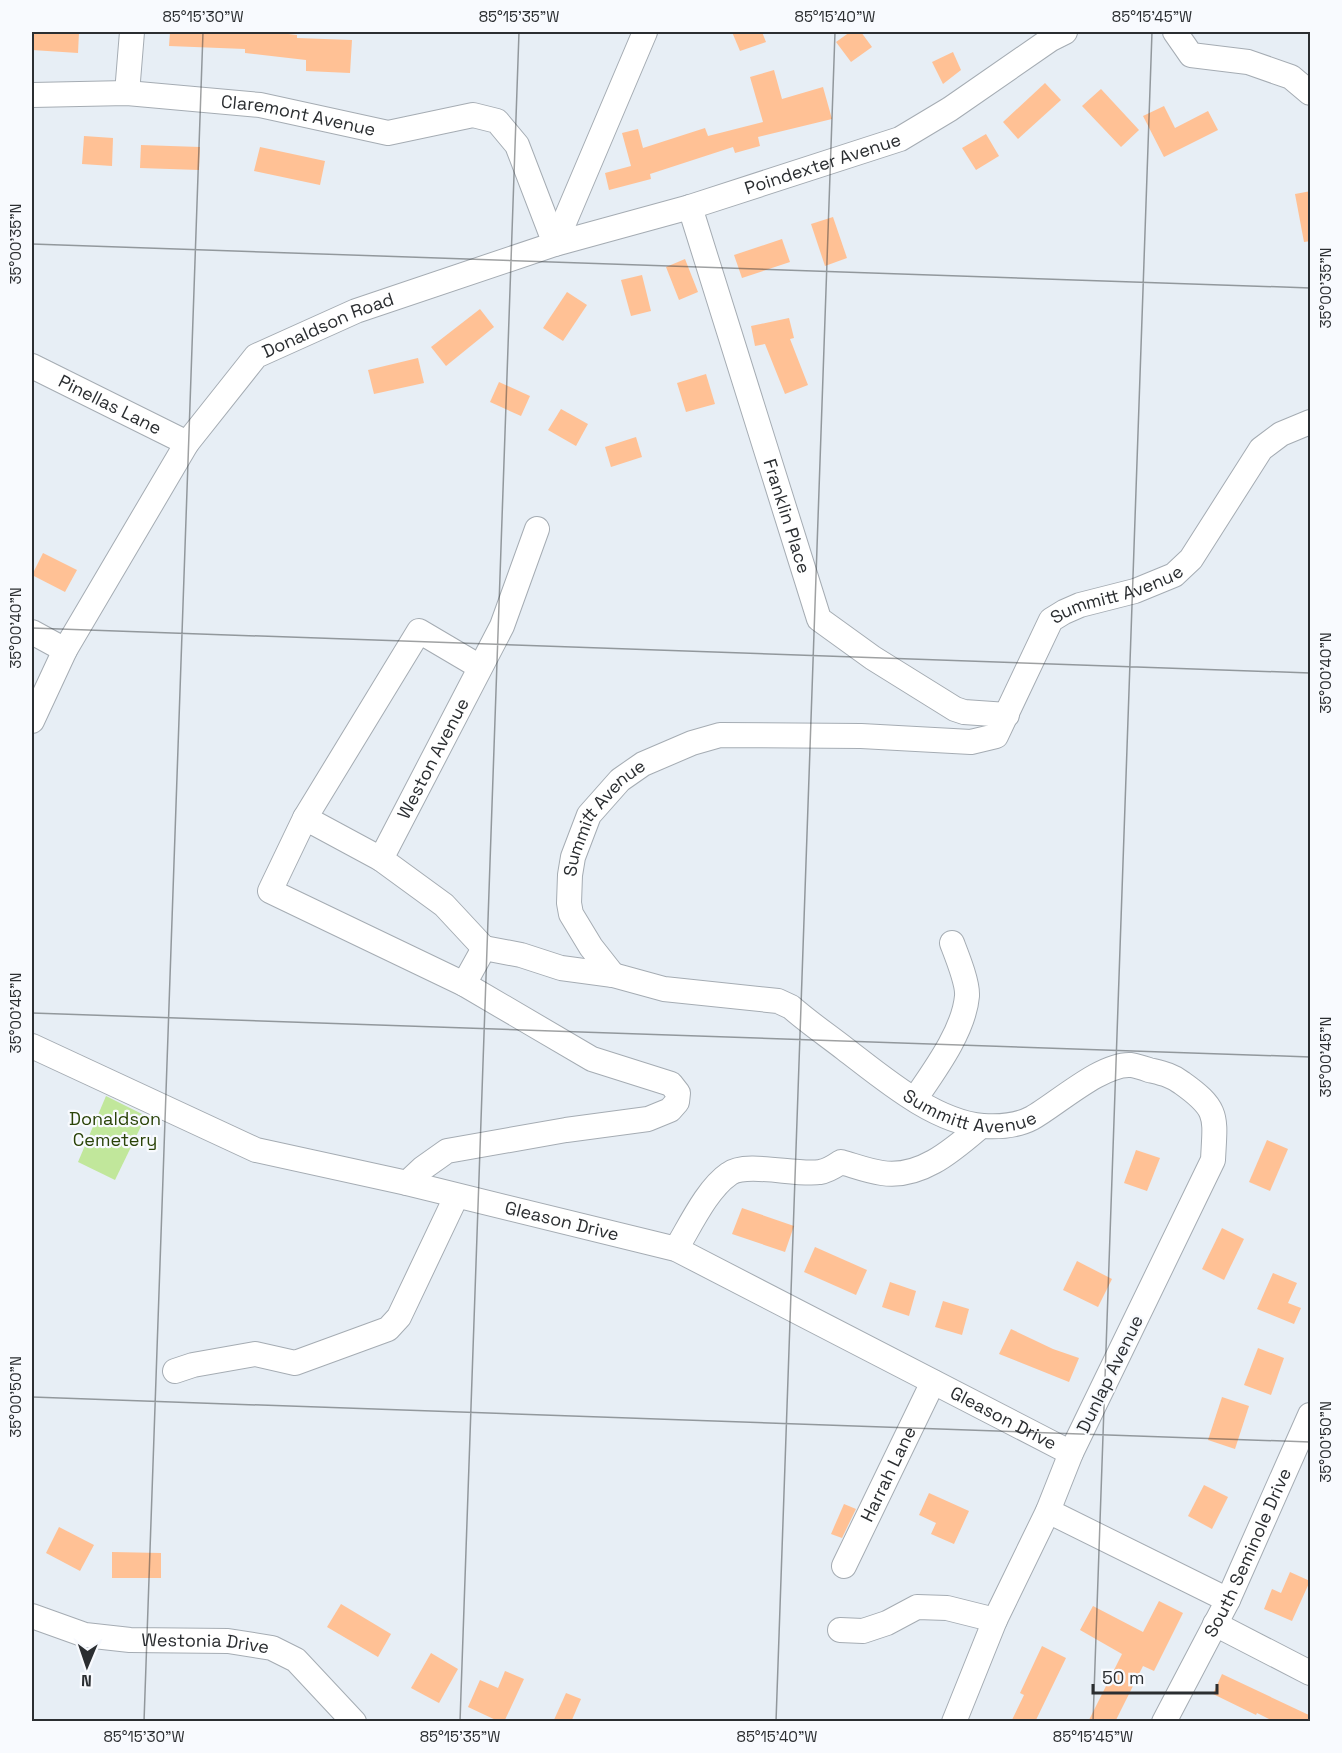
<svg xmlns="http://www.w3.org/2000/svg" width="1342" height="1753" font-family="'Space Grotesk',sans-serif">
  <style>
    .green { fill: #c1e79b }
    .building { fill: #ffc195 }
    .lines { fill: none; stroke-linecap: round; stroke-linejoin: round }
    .minor-casing { stroke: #a5acb3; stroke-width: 26 }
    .minor { stroke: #fff; stroke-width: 24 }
    .ticks { fill: none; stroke: #2b2e31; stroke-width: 1.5; stroke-opacity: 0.45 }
    .labels { text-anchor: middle; stroke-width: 4.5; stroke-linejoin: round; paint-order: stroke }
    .street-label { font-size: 18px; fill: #2b2e31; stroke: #f8fafe }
    .park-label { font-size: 18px; fill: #2a4308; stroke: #f8fafe }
    .neatline { fill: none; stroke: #2b2e31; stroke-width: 2 }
    .ticks-label { font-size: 15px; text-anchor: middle; fill: #2b2e31 }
  </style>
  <rect width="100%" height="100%" fill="#e7eef5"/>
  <polygon class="green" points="106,1096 146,1116 115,1180 78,1162"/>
  <g class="building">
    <polygon points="32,32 79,32 78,53 32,50"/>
    <polygon points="170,32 271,32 297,35 297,38 352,40 350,73 306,71 306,60 245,53 245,49 169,46"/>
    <polygon points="732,32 762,32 766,42 740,51"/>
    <polygon points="850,32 861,32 872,47 851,62 836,42"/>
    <polygon points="953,52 961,70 943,84 932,62"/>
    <polygon points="774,70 782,99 823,87 832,119 758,137 760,146 735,153 733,147 650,174 651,179 609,190 605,173 631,166 622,133 638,129 643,148 705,128 708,136 763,122 750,77"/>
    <polygon points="1045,83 1061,100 1018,139 1003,122"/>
    <polygon points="1101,89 1139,130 1121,147 1082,106"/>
    <polygon points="1164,106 1175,128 1208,111 1218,130 1164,157 1143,116"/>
    <polygon points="986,134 999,156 976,170 962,148"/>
    <polygon points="84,136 113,138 112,166 82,164"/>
    <polygon points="141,145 200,147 199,170 140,168"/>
    <polygon points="260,147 325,161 320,185 254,171"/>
    <polygon points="1311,191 1311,241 1304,242 1295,194"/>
    <polygon points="833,217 847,258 825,266 811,224"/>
    <polygon points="782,239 790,262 742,278 734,255"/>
    <polygon points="685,259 698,292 679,300 666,267"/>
    <polygon points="642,275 651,311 631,316 621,280"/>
    <polygon points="567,292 587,305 563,341 543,328"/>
    <polygon points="480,309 494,327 446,366 431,347"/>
    <polygon points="789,318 794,338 790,339 808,385 785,394 765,344 755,346 751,326"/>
    <polygon points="418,358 424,383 374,394 368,370"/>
    <polygon points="706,374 715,404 686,412 677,383"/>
    <polygon points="499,382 530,396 521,416 490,402"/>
    <polygon points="561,409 588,424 576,446 548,430"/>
    <polygon points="636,437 642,457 611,467 605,447"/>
    <polygon points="43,553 77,570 65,592 32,575"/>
    <polygon points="1267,1140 1288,1149 1270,1191 1249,1182"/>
    <polygon points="1136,1150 1160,1158 1147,1191 1124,1183"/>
    <polygon points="742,1208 794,1226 785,1252 732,1234"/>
    <polygon points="1222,1228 1244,1239 1224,1280 1202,1269"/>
    <polygon points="815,1247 867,1270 856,1295 804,1272"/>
    <polygon points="1077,1261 1112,1279 1098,1307 1063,1290"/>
    <polygon points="1273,1273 1297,1283 1288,1303 1301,1308 1294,1324 1257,1309"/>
    <polygon points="890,1282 916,1291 909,1316 882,1307"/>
    <polygon points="943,1301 969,1309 962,1335 935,1327"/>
    <polygon points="1011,1329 1053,1349 1079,1358 1069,1382 999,1354"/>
    <polygon points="1258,1348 1284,1358 1271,1395 1244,1385"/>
    <polygon points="1222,1397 1249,1406 1235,1449 1208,1440"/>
    <polygon points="1204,1485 1228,1497 1212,1529 1188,1516"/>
    <polygon points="929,1493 969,1511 954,1544 931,1534 936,1523 919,1515"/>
    <polygon points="844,1504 856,1509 842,1538 831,1534"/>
    <polygon points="59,1527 94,1545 80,1571 46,1553"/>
    <polygon points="112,1552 161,1553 161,1578 112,1578"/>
    <polygon points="1290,1572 1310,1581 1292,1621 1264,1609 1272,1589 1281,1593"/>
    <polygon points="1159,1601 1183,1613 1154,1671 1143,1666 1115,1722 1088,1722 1122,1654 1080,1630 1093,1606 1143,1632"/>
    <polygon points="341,1604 391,1634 378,1657 327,1627"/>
    <polygon points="1042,1646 1066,1658 1035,1722 1011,1722 1024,1695 1020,1693"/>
    <polygon points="431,1653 458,1669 439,1703 411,1688"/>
    <polygon points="505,1671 524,1679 504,1722 500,1722 468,1707 480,1680 498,1688"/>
    <polygon points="1222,1674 1311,1716 1311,1722 1275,1722 1257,1713 1256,1715 1213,1694"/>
    <polygon points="566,1693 581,1699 571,1722 553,1722"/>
  </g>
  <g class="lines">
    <g class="minor-casing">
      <g id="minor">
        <polyline points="1175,32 1191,55 1248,62 1291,77 1310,93"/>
        <polyline points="127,93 132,32"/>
        <path id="s1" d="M32 95 127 93 260 105 388 133 473 115 497 121 517 145 555 244 690 207 900 139 950 109 1051 39 1065 32"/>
        <path id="s2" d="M690 207 819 619 873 658 955 709 964 712 1007 715"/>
        <path id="s3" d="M32 366 187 443"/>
        <polyline points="32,632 65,650"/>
        <path id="s4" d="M32 721 65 650 187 443 256 356 356 311 555 244 645 32"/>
        <polyline points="305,818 419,631 480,667"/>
        <polyline points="381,859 305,818 270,891 464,984 592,1059 671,1084 678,1093 677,1102 670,1110 648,1119 566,1130 447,1151 423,1168 407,1183"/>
        <path id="s5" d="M484 948 444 905 381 859 502 626 537 529"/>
        <path id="s6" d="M613 975 591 947 571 914 569 903 570 875 573 857 589 815 620 780 643 764 692 743 720 735 861 736 971 742 996 736 1051 620 1064 612 1080 605 1135 591 1174 575 1191 559 1261 449 1281 434 1310 422"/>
        <path id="s7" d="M464 984 484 948 521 955 561 968 613 975 664 989 778 1001 791 1007C808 1022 827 1035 845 1049 883 1078 934 1122 983 1126 999 1127 1017 1126 1032 1118 1057 1104 1102 1063 1131 1065 1137 1066 1143 1068 1149 1070 1161 1073 1172 1075 1182 1083 1220 1110 1215 1117 1213 1160L1071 1453 1048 1511 995 1620 954 1722"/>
        <path id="s8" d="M32 1046 256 1150 407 1183 676 1249 1071 1453"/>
        <path d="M915 1099C934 1071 964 1031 967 996 968 983 957 956 952 943"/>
        <path d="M676 1249C690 1226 707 1189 729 1174 746 1161 797 1176 820 1172 828 1171 835 1166 841 1162 855 1166 868 1171 882 1173 921 1179 954 1149 981 1126"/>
        <polyline points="175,1371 193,1365 255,1354 295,1363 388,1329 399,1317 456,1197"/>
        <polyline points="1048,1511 1228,1600"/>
        <path id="s9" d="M844 1566 933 1382"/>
        <path id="s10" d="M32 1616 85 1635 130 1640 228 1641 272 1648 296 1660 354 1722"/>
        <polyline points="1215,1624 1310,1673"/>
        <polyline points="840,1630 863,1631 887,1623 917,1607 947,1608 995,1620"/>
        <path id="s11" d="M1164 1722 1228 1600 1310 1415"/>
      </g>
    </g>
    <use href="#minor" class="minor"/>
  </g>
  <path class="ticks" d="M32 244 1310 288M32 628 1310 673M32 1013 1310 1057M32 1397 1310 1442M144 1722 203 32M460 1722 519 32M776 1722 835 32M1093 1722 1152 32"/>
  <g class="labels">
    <g class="street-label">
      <text dy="6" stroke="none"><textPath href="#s1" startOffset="268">Claremont Avenue</textPath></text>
      <text dy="6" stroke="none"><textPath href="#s1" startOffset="888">Poindexter Avenue</textPath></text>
      <text dy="6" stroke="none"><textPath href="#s4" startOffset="508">Donaldson Road</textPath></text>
      <text dy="6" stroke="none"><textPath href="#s3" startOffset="87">Pinellas Lane</textPath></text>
      <text dy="6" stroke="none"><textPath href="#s2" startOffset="324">Franklin Place</textPath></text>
      <text dy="6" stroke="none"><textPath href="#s6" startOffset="810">Summitt Avenue</textPath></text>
      <text dy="6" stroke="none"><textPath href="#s5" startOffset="250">Weston Avenue</textPath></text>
      <text dy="6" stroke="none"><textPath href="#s6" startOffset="182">Summitt Avenue</textPath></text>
      <text dy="6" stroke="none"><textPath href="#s7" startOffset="568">Summitt Avenue</textPath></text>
      <text dy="6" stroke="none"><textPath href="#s8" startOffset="561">Gleason Drive</textPath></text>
      <text transform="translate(1110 1374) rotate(-64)" y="6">Dunlap Avenue</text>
      <text dy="6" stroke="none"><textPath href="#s8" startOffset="1047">Gleason Drive</textPath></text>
      <text dy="6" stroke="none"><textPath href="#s9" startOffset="102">Harrah Lane</textPath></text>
      <text dy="6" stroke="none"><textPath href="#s11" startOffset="189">South Seminole Drive</textPath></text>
      <text dy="6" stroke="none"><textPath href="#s10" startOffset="177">Westonia Drive</textPath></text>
    </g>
    <g class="park-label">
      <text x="115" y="1125">Donaldson<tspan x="115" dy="21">Cemetery</tspan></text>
    </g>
  </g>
  <rect width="1342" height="1753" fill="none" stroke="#f8fafe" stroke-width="66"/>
  <g transform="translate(87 1666) rotate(182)" stroke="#f8fafe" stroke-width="4.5" paint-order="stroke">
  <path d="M0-4.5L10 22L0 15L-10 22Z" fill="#2b2e31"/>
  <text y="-9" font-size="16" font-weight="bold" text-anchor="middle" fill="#2b2e31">N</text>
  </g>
  <path d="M1093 1684v9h124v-9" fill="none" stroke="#2b2e31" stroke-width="3"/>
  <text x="1102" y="1684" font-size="18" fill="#2b2e31" stroke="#f8fafe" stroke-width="4.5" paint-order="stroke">50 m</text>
  <rect x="33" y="33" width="1276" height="1687" class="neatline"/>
  <g class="ticks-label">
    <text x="203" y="22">85°15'30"W</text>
    <text x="519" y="22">85°15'35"W</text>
    <text x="835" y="22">85°15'40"W</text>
    <text x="1152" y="22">85°15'45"W</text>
    <text transform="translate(16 244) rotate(-90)" y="5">35°00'35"N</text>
    <text transform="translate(1326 288) rotate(-90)" y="5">35°00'35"N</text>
    <text transform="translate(16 628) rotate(-90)" y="5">35°00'40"N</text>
    <text transform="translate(1326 673) rotate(-90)" y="5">35°00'40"N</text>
    <text transform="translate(16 1013) rotate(-90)" y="5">35°00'45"N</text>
    <text transform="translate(1326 1057) rotate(-90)" y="5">35°00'45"N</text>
    <text transform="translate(16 1397) rotate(-90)" y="5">35°00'50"N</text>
    <text transform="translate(1326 1442) rotate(-90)" y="5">35°00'50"N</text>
    <text x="144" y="1742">85°15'30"W</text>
    <text x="460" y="1742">85°15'35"W</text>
    <text x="777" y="1742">85°15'40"W</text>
    <text x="1093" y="1742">85°15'45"W</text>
  </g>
</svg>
